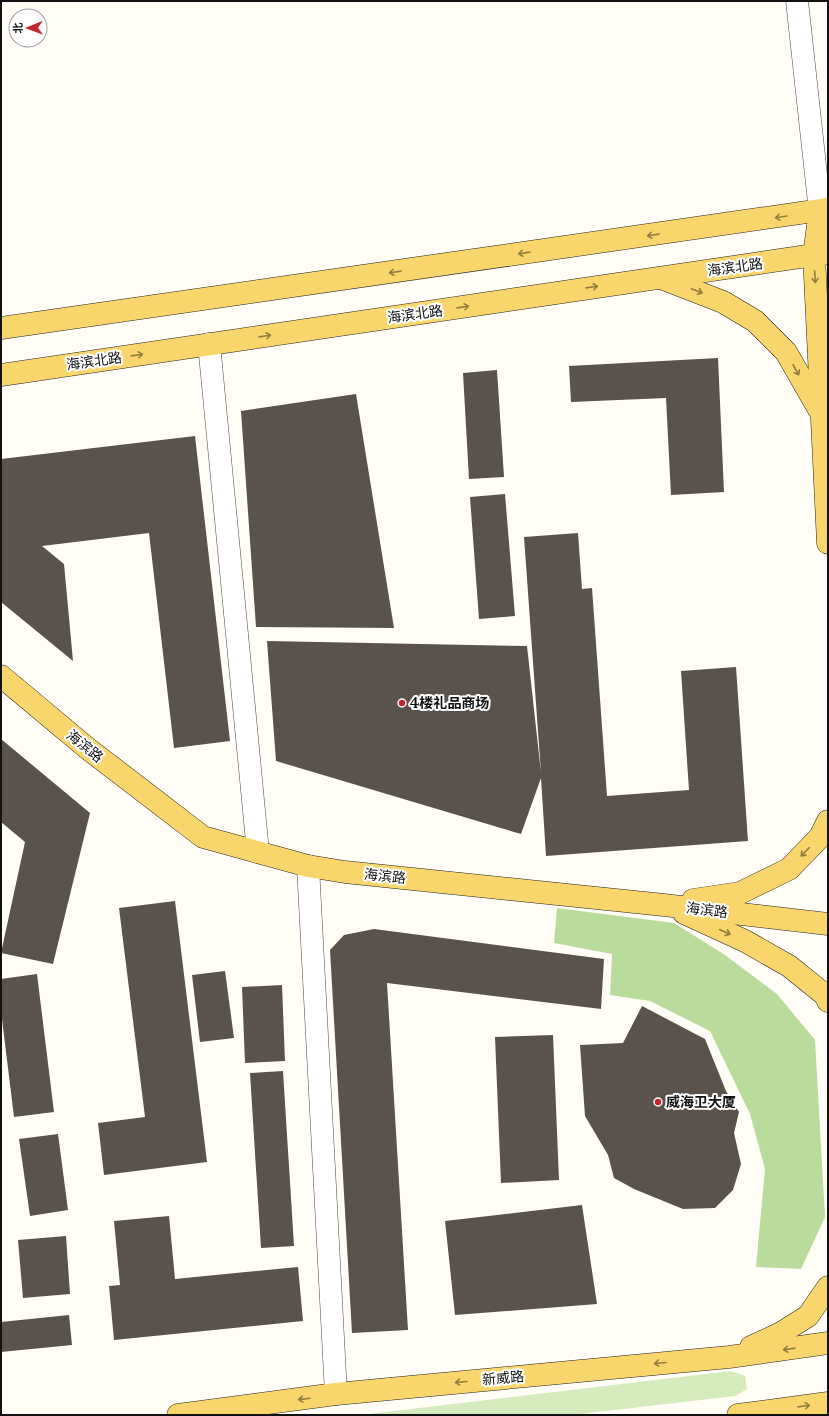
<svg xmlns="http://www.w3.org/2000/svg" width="829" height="1416" font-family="'Libre Baskerville','Noto Sans SC',serif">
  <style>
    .green { fill: #d5ebbd }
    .forest { fill: #b9dc9c }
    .building { fill: #5a524d }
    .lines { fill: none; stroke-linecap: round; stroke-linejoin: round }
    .minor-casing { stroke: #444; stroke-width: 23 }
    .major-casing { stroke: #222; stroke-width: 23 }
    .minor { stroke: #fff; stroke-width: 22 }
    .major { stroke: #f9d66b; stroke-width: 22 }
    .oneway { stroke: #917d42 }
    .poi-dot { fill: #c4262e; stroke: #fff; stroke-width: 1.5 }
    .labels { text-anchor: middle; stroke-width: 4; stroke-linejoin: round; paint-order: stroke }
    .street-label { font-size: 14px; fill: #111; stroke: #fff }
    .poi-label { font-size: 14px; font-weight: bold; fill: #111; stroke: #fff; text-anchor: start }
  </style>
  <rect width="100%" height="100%" fill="#fffdf5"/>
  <polygon class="green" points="731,1371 745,1376 747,1389 735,1396 572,1415 360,1415"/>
  <polygon class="forest" points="557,908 674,923 725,955 777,994 815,1040 825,1217 801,1269 756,1267 765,1169 750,1114 710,1031 650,1001 610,995 612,954 554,943"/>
  <g class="building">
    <polygon points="718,358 724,492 671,495 666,398 571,402 569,366"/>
    <polygon points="497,370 504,477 469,479 463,373"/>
    <polygon points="356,394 394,628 256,627 241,411"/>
    <polygon points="195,436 230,741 174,748 149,533 42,546 64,564 73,661 1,602 1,459"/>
    <polygon points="505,494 515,616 479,619 470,497"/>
    <polygon points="578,533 582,589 592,588 607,796 689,790 681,671 736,667 748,841 546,856 541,778 521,834 276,761 267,641 527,646 541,773 524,537"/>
    <polygon points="1,739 90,813 53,964 1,953 25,842 1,822"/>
    <polygon points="175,901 207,1162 104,1175 98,1123 145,1117 119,908"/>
    <polygon points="374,929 604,959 601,1009 387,983 408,1330 352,1333 330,950 344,935"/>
    <polygon points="225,971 234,1038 200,1042 192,975"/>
    <polygon points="37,974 54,1112 14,1117 1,1011 1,979"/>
    <polygon points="282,985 285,1061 245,1063 242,987"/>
    <polygon points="642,1006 705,1039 726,1091 739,1112 734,1133 741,1164 733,1190 715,1208 683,1209 634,1189 614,1178 608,1155 585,1116 580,1045 623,1043"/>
    <polygon points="553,1035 559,1180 501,1183 495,1037"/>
    <polygon points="283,1071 294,1246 261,1248 250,1073"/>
    <polygon points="58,1134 68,1210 30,1216 19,1139"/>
    <polygon points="582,1205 597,1304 455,1315 445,1221"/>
    <polygon points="169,1216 175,1279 298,1267 303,1321 114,1340 109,1286 120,1285 114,1221"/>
    <polygon points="66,1236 70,1294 23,1298 18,1240"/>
    <polygon points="69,1315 72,1345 1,1352 1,1322"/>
  </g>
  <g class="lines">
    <g class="minor-casing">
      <g id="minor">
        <polyline points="797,1 820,211"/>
        <polyline points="209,344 258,852"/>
        <polyline points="308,866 336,1394"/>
      </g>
    </g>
    <g class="major-casing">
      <g id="major">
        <polyline points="820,211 814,255 828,543"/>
        <polyline points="661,278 723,302 755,321 786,352 821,413"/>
        <polyline points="1,328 828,209"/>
        <polyline points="1,375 828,253"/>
        <polyline points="1,676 87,748 203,837 308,866 345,872 664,905 828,924"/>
        <polyline points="693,900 740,893 789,869 820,837 828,821"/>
        <polyline points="684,913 745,941 789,966 825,995 828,1001"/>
        <polyline points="751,1347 781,1333 808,1316 828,1287"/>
        <polyline points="178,1415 336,1394 729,1357 828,1343"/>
        <polyline points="738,1415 828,1403"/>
      </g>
    </g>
    <use href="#minor" class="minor"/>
    <use href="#major" class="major"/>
  </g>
  <defs><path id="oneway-shaft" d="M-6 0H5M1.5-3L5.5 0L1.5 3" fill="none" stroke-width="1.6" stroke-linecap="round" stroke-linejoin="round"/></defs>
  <g class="oneway">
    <use href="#oneway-shaft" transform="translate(781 217) rotate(171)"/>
    <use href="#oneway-shaft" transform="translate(653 235) rotate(172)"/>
    <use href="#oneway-shaft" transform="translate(524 253) rotate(172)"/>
    <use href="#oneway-shaft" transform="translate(395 272) rotate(172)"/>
    <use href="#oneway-shaft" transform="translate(815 277) rotate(87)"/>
    <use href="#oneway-shaft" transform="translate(592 287) rotate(-8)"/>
    <use href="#oneway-shaft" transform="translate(697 291) rotate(21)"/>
    <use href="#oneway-shaft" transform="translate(463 307) rotate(-8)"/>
    <use href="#oneway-shaft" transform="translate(265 336) rotate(-8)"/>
    <use href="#oneway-shaft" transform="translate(137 355) rotate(-8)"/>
    <use href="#oneway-shaft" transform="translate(796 370) rotate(61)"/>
    <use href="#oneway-shaft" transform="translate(805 852) rotate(134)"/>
    <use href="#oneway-shaft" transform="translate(725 932) rotate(24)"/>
    <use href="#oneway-shaft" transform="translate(789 1349) rotate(172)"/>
    <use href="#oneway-shaft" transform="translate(660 1363) rotate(175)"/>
    <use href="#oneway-shaft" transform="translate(461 1382) rotate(175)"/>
    <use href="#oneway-shaft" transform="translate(304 1399) rotate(173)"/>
    <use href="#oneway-shaft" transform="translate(804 1406) rotate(-8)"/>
  </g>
  <g class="poi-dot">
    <circle cx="402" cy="703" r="4"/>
    <circle cx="658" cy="1102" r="4"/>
  </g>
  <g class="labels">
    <g class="street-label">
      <text transform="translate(735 267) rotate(-8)" y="5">海滨北路</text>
      <text transform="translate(415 314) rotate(-8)" y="5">海滨北路</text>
      <text transform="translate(94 361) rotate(-8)" y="5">海滨北路</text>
      <text transform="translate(85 746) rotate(39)" y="5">海滨路</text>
      <text transform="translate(385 876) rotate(6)" y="5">海滨路</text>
      <text transform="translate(707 910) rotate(7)" y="5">海滨路</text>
      <text transform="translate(503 1378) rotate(-5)" y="5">新威路</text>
    </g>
    <g class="poi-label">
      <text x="410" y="708">4楼礼品商场</text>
      <text x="666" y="1107">威海卫大厦</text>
    </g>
  </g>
  <rect width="829" height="1416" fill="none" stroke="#111111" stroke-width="4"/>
  <g transform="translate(28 28) rotate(269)"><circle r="19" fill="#ffffff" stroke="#a0a0a0"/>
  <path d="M0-3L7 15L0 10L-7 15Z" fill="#c4262e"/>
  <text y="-6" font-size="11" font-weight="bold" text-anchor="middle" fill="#111111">北</text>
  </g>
</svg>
